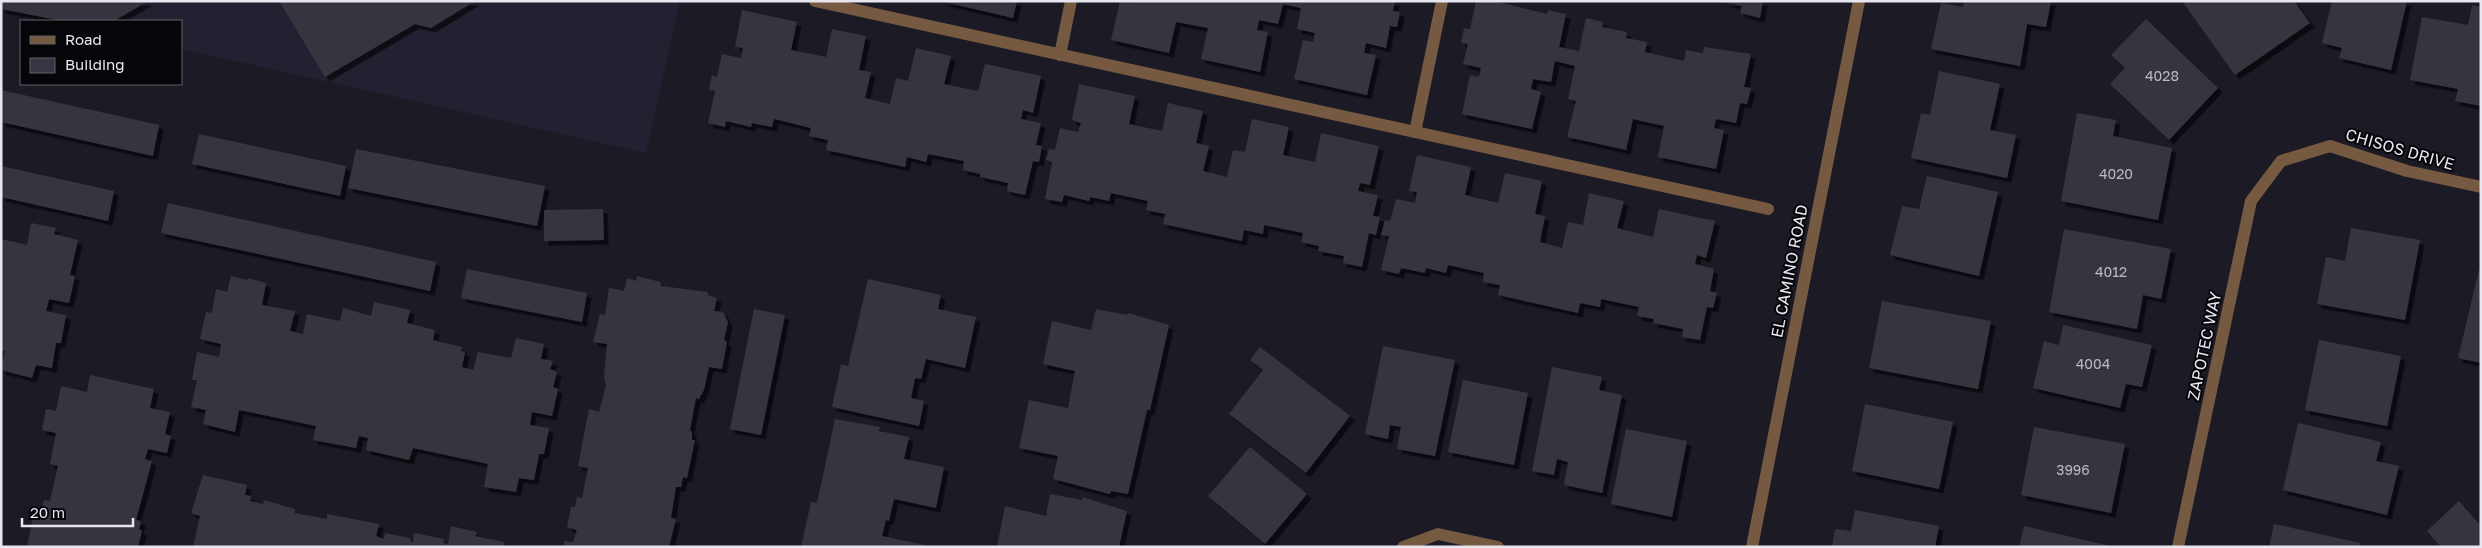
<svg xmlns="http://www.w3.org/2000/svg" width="2482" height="548" font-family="'Golos Text',sans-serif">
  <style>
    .built { fill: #222031 }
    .building { fill: #363541; filter: url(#shadow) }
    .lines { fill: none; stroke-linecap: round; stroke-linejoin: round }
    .street { stroke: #755941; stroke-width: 12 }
    .labels { text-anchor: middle; stroke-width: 4; stroke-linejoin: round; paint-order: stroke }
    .number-label { font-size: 14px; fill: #bcbac4 }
    .street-label { font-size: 16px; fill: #e8e7ef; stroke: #06060a }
  </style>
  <defs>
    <filter id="shadow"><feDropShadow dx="4.5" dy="4.5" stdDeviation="0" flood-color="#0009"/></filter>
  </defs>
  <rect width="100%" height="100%" fill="#1b1a25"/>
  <polygon class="built" points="1,1 680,1 646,153 181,49 181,21 59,21 1,8"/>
  <g class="building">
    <polygon points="1,1 148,1 114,21 63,21 1,9"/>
    <polygon points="279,1 475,1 431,28 415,24 325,77"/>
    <polygon points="940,1 1017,1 1013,18"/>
    <polygon points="1120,1 1130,3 1130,1 1395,1 1393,11 1400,12 1397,27 1390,26 1386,48 1366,43 1364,53 1376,55 1367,95 1294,79 1303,40 1313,42 1315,33 1297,29 1301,8 1283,4 1278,24 1259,20 1257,30 1268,32 1260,72 1201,59 1208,28 1176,22 1169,53 1111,40"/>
    <polygon points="1476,1 1494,1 1547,14 1548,10 1566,14 1559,47 1579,51 1586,18 1603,22 1602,27 1627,32 1626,38 1647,42 1645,52 1684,61 1686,50 1703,53 1704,47 1751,54 1744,87 1751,88 1747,104 1740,103 1736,123 1716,119 1714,128 1724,130 1716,169 1658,157 1664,126 1633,119 1626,150 1567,137 1576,101 1568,99 1575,66 1555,61 1551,82 1533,79 1531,89 1541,92 1532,129 1462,114 1470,75 1479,77 1481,68 1463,64 1468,44 1461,43 1464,28 1470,29"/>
    <polygon points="1763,1 1760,18 1740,13 1742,6 1722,2"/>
    <polygon points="1964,1 2051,1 2046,27 2027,24 2020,66 1931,49 1941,3 1963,7"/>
    <polygon points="2182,1 2294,1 2310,23 2235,75"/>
    <polygon points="2332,1 2407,1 2391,70 2339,58 2342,48 2322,43"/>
    <polygon points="2472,5 2481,7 2481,106 2455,101 2458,89 2410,80 2422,17 2468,25"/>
    <polygon points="742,10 797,22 791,50 826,57 832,29 866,36 859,70 871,72 865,98 890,104 896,78 908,81 916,48 951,56 944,84 978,91 985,64 1041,76 1033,113 1023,110 1021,119 1041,123 1036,145 1042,146 1039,162 1033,161 1025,195 1007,191 1008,183 980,177 980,174 963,170 964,161 928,154 926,162 907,157 905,167 826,150 828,140 809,136 811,128 774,119 772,127 752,123 751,127 726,121 725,127 708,123 715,91 709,90 712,75 717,77 722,54 741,58 743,48 735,47"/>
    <polygon points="2146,19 2218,88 2169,140 2110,84 2125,68 2111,55"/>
    <polygon points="1939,71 2000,84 1990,130 2016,135 2007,178 1911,158 1921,113 1930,115"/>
    <polygon points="1079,84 1135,96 1129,124 1162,131 1168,103 1203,111 1196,143 1209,146 1203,171 1227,177 1233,150 1245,152 1252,119 1289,127 1283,155 1315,162 1321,133 1379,146 1370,185 1360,183 1358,191 1378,195 1373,216 1380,217 1376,235 1369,233 1362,267 1343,263 1344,256 1318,251 1319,246 1301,242 1303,233 1264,225 1263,234 1244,230 1242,241 1163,224 1165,214 1146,210 1148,201 1111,193 1109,201 1090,197 1089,201 1064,195 1062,202 1045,199 1052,162 1046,160 1049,149 1055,150 1060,128 1078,132 1081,123 1072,120"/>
    <polygon points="1,90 159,125 153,156 1,122"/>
    <polygon points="2077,113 2116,120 2113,136 2172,148 2158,220 2061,201"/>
    <polygon points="199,134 346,166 340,196 192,164"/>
    <polygon points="356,149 545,186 537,226 348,188"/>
    <polygon points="1417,155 1471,167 1465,195 1498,203 1505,173 1542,181 1535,214 1545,216 1540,242 1562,248 1568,222 1583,225 1589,193 1624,201 1617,228 1653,237 1659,209 1715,221 1706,258 1697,255 1695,264 1714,269 1710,291 1717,293 1713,308 1707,307 1700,340 1682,337 1683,329 1653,323 1654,319 1637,316 1639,307 1601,299 1600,307 1580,303 1578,313 1498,295 1500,285 1483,282 1484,273 1448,265 1446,273 1426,268 1425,273 1401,268 1399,274 1381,270 1389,236 1381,235 1385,220 1390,221 1396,199 1415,203 1417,192 1409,191"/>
    <polygon points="1,166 114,191 108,221 1,197"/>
    <polygon points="1927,176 1998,192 1979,276 1890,255 1902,206 1919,209"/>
    <polygon points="168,203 436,262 430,291 161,233"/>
    <polygon points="603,209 604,240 544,241 544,210"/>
    <polygon points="31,223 56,228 54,234 78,240 70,275 75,276 69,303 49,299 46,311 66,315 61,343 56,343 52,368 36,365 32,378 1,370 5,351 1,350 1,239 27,245"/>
    <polygon points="2351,228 2420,240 2405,320 2317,304 2326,257 2345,261"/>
    <polygon points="2064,229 2171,249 2161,299 2143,295 2137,329 2049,312"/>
    <polygon points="467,269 587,293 582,322 461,298"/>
    <polygon points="2479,270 2481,271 2481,363 2458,358"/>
    <polygon points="231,276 247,280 248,278 266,283 262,305 295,311 290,331 303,334 307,314 340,321 343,308 371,316 374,302 410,310 407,323 435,330 433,340 462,347 461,351 465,352 462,367 473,370 478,352 511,358 516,338 544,344 541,359 553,361 550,369 557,372 553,387 558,389 552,416 532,412 530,425 549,428 544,454 539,454 534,480 519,478 516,492 484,487 488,464 413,448 409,460 366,450 368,438 359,436 356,448 313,440 316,426 239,410 235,432 203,424 206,410 191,407 197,380 192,380 197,352 219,357 221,344 200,339 206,312 212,313 216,289 227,292"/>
    <polygon points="637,276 660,282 661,286 708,292 708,295 717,298 714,311 723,312 728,322 724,340 727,342 722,369 709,367 704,390 699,399 696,398 690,430 692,432 692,440 695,440 687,478 683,477 681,487 676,487 671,518 676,519 669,547 564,547 564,541 573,542 577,530 567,527 571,507 575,507 577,497 582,498 588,468 578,466 589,409 599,412 606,386 604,377 607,344 593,342 600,314 605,315 609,288 624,291 627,278 636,281"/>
    <polygon points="868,279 941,295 938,309 976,317 965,368 926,359 921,379 915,378 911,398 924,401 919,426 832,407 841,364 848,366"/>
    <polygon points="1882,301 1991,321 1978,389 1869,368"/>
    <polygon points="754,309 785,315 761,435 730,429"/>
    <polygon points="1096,309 1127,315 1128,313 1169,325 1150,410 1147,410 1128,494 1111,491 1110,494 1053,479 1058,456 1019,448 1029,400 1068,408 1075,371 1043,364 1052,321 1091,330"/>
    <polygon points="2063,325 2152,345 2142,387 2126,384 2120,408 2033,388 2044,341 2059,345"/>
    <polygon points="2319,340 2401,356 2387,426 2305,410"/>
    <polygon points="1383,346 1455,360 1435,456 1397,449 1401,427 1390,425 1388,439 1365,434"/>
    <polygon points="1260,347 1350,416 1306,473 1229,414 1263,370 1250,360"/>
    <polygon points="1552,367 1602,377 1599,390 1622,395 1602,493 1564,485 1568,462 1557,459 1554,475 1532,471"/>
    <polygon points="90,375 154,389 150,408 170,412 165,434 171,436 167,453 148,449 145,459 152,461 136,520 141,521 139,529 142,531 138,547 27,547 35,507 42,508 44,500 50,501 58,466 50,464 56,433 42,430 46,409 56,411 61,386 87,392"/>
    <polygon points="1463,380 1528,393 1514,465 1448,452"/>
    <polygon points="1865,404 1953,422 1939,489 1852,471"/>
    <polygon points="835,419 880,427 879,431 909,437 904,459 944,467 936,508 894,499 889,521 886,520 882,536 925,545 924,547 801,547 811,502 817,503"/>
    <polygon points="2298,423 2381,442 2376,461 2399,466 2387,515 2283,490"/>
    <polygon points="2034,427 2125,444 2111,513 2021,495"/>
    <polygon points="1626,429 1687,441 1672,517 1611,504"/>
    <polygon points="1250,447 1307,494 1265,544 1208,496"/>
    <polygon points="203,475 247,485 245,495 251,496 250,501 263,504 264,500 295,509 295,513 327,519 327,514 379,524 376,536 384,539 385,533 410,538 410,541 413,542 414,533 444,539 443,543 448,544 451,526 477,532 475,536 504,542 503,547 193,547 200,516 191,513"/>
    <polygon points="1050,494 1082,500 1082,497 1127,511 1119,547 997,547 1005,506 1046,516"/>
    <polygon points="2459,501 2481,526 2481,547 2441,547 2427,531"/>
    <polygon points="1855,510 1939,526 1935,547 1832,547 1835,529 1851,531"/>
    <polygon points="2274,524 2360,543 2359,547 2269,547"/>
    <polygon points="2024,526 2111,546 2111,547 2019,547"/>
  </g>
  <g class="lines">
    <g class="street">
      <polyline points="815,1 1768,209"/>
      <polyline points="1060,55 1071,1"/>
      <polyline points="1415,132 1442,1"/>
      <polyline points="1403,547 1438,534 1498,547"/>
      <polyline points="1752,547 1859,1"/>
      <polyline points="2178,547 2251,201 2281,161 2330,146 2407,171 2481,187"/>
    </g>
  </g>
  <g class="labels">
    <g class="number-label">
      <text x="2162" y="81">4028</text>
      <text x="2116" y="179">4020</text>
      <text x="2111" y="277">4012</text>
      <text x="2093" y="369">4004</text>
      <text x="2073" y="475">3996</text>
    </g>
    <g class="street-label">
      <text transform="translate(2400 149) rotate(16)" y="6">CHISOS DRIVE</text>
      <text transform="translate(1789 271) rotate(-79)" y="6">EL CAMINO ROAD</text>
      <text transform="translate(2204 346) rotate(-78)" y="6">ZAPOTEC WAY</text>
    </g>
  </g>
  <rect width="2482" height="548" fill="none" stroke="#e8e7ef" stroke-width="5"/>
  <rect x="20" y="20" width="162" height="65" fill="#06060a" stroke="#606066"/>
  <rect x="30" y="36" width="25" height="8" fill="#755941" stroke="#606066"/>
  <text x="65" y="45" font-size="15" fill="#e8e7ef">Road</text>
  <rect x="30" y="58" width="25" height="15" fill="#363541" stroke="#606066"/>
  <text x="65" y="70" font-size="15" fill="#e8e7ef">Building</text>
  <path d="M22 518v8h111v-8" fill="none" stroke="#e8e7ef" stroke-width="2.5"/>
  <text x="30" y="518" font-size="15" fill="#e8e7ef" stroke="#06060a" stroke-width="4" paint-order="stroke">20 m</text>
</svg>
